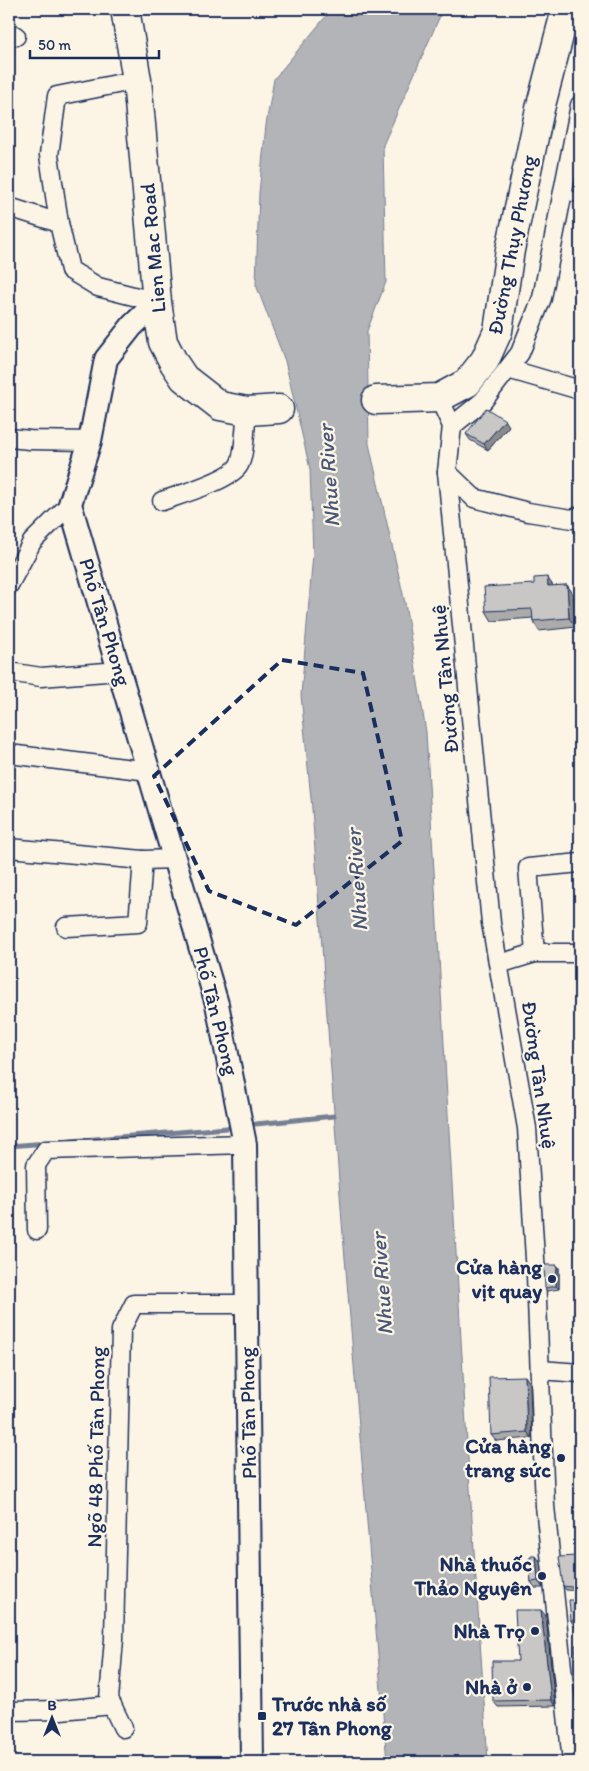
<svg xmlns="http://www.w3.org/2000/svg" width="589" height="1771" font-family="Itim,sans-serif">
  <style>
    .water { fill: #b2b4b8; stroke: #767f94 }
    .lines { fill: none; stroke-linecap: round; stroke-linejoin: round }
    .stream { stroke: #767f94; stroke-width: 5 }
    .service-casing { stroke: #1b2f5e; stroke-width: 12 }
    .minor-casing { stroke: #1b2f5e; stroke-width: 21 }
    .tertiary-casing { stroke: #1b2f5e; stroke-width: 26 }
    .primary-casing { stroke: #1b2f5e; stroke-width: 31 }
    .service { stroke: #fcf5e5; stroke-width: 9 }
    .minor { stroke: #fcf5e5; stroke-width: 18 }
    .tertiary { stroke: #fcf5e5; stroke-width: 22 }
    .primary { stroke: #fcf5e5; stroke-width: 28 }
    .wall { fill: #acabaa; stroke: #1b2f5e }
    .shaded-wall { fill: #8c8b8b; stroke: #1b2f5e }
    .building { fill: #c8c7c6; stroke: #1b2f5e }
    .marked { fill: none; stroke: #1b2f5e; stroke-width: 4; stroke-dasharray: 10 6; stroke-linejoin: round }
    .poi-dot { fill: #1b2f5e; stroke: #fcf5e5; stroke-width: 2 }
    .labels { text-anchor: middle; stroke-width: 4.5; stroke-linejoin: round; paint-order: stroke }
    .street-label { font-size: 21px; fill: #1b2f5e; stroke: #fcf5e5 }
    .poi-label { font-size: 21px; font-weight: bold; fill: #1b2f5e; stroke: #fcf5e5; text-anchor: end }
    .water-label { font-size: 22px; font-style: italic; fill: #485779; stroke: #fcf5e5 }
  </style>
  <rect width="100%" height="100%" fill="#fcf5e5"/>
  <filter id="ink" filterUnits="userSpaceOnUse"><feTurbulence type="fractalNoise" baseFrequency=".02" numOctaves="2"/><feDisplacementMap in="SourceGraphic" scale="10" xChannelSelector="R" yChannelSelector="G"/><feConvolveMatrix kernelMatrix="1 2 1 2 8 2 1 2 1" color-interpolation-filters="sRGB"/></filter>
  <g filter="url(#ink)">
    <polygon class="water" points="332,9 443,9 383,145 386,282 367,331 369,444 405,603 426,732 467,1443 488,1762 387,1762 342,1222 312,809 301,695 313,554 310,469 285,361 256,285 259,193 266,125 274,79"/>
    <g class="lines">
      <g class="stream">
        <polyline points="256,1124 334,1116"/>
        <polyline points="71,1141 227,1128"/>
        <polyline points="9,1146 47,1143"/>
      </g>
      <g class="service-casing">
        <polyline id="service" points="563,194 580,198"/>
      </g>
      <g class="minor-casing">
        <g id="minor">
          <polyline points="9,32 16,36"/>
          <polyline points="137,80 57,96 49,155 59,223 70,270 98,287 157,302"/>
          <polyline points="9,207 59,223"/>
          <polyline points="508,369 580,390"/>
          <polyline points="439,398 452,426 447,472 491,923 527,1128 536,1275 545,1506 572,1762"/>
          <polyline points="452,426 483,401 520,353 542,298 580,105"/>
          <polyline points="9,438 30,440 90,441"/>
          <polyline points="447,472 474,498 528,512 572,519 580,516"/>
          <path d="M162 501C179 495 231 480 239 465 245 455 245 424 247 411"/>
          <polyline points="9,585 32,542 70,504"/>
          <polyline points="9,672 41,677 119,671"/>
          <polyline points="9,754 149,771"/>
          <polyline points="9,848 143,860 175,859"/>
          <polyline points="66,927 138,923 143,860"/>
          <polyline points="535,953 528,868 580,863"/>
          <polyline points="499,964 535,953 580,953"/>
          <polyline points="37,1230 36,1165 46,1150 245,1144"/>
          <polyline points="540,1370 580,1373"/>
          <polyline points="9,1711 61,1710 112,1705"/>
          <polyline points="123,1728 109,1699 114,1639 121,1330 134,1304 247,1304"/>
        </g>
      </g>
      <g class="tertiary-casing">
        <polyline id="tertiary" points="157,302 132,326 106,359 90,441 70,504 217,1004 245,1144 252,1762"/>
      </g>
      <g class="primary-casing">
        <g id="primary">
          <polyline points="125,9 137,80 157,302 163,342 174,363 184,378 220,406 247,411 279,409"/>
          <polyline points="376,400 439,398 467,383 485,360 498,331 510,250 540,109 566,9"/>
        </g>
      </g>
      <use href="#service" class="service"/>
      <use href="#minor" class="minor"/>
      <use href="#tertiary" class="tertiary"/>
      <use href="#primary" class="primary"/>
    </g>
    <g class="wall">
      <polygon points="509,426 488,450 470,440 466,434"/>
      <polygon points="567,585 573,594 576,627 539,631 533,621 533,618 492,621 486,611 553,586"/>
      <polygon points="557,1265 559,1268 559,1289 547,1291 545,1288"/>
      <polygon points="530,1383 532,1438 496,1441 491,1435"/>
      <polygon points="536,1556 540,1562 543,1588 535,1588 531,1582 531,1558"/>
      <polygon points="578,1559 580,1578 580,1591 566,1590 563,1586"/>
      <polygon points="580,1600 580,1627 575,1627 571,1621"/>
      <polygon points="546,1616 555,1706 498,1707 493,1701"/>
    </g>
    <g class="shaded-wall">
      <polygon points="505,420 509,426 488,450 484,444"/>
      <polygon points="547,577 554,587 548,586"/>
      <polygon points="567,585 573,594 576,627 569,618"/>
      <polygon points="557,1265 559,1268 559,1289 556,1286"/>
      <polygon points="525,1376 530,1383 532,1438 527,1432"/>
      <polygon points="536,1556 540,1562 543,1588 538,1581"/>
      <polygon points="576,1556 578,1559 580,1578 580,1589 579,1588"/>
      <polygon points="541,1610 546,1616 555,1706 551,1700"/>
    </g>
    <g class="building">
      <polygon points="486,408 505,420 484,444 466,434"/>
      <polygon points="547,577 548,586 567,585 569,618 533,621 532,609 486,611 484,587 534,584 534,578"/>
      <polygon points="544,1265 557,1265 556,1286 545,1288"/>
      <polygon points="525,1376 527,1432 491,1435 489,1377"/>
      <polygon points="531,1556 536,1556 538,1581 531,1582 529,1558 531,1558"/>
      <polygon points="576,1556 579,1588 563,1586 559,1557"/>
      <polygon points="569,1600 580,1600 580,1620 571,1621"/>
      <polygon points="515,1610 541,1610 551,1700 493,1701 492,1661 518,1661"/>
      <polygon points="575,1645 580,1645 580,1680 578,1680"/>
    </g>
  </g>
  <path class="marked" d="M282 660 363 673 402 841 296 925 209 891 154 776Z"/>
  <g class="poi-dot">
    <circle cx="552" cy="1279" r="5"/>
    <circle cx="561" cy="1458" r="5"/>
    <circle cx="542" cy="1576" r="5"/>
    <circle cx="535" cy="1631" r="5"/>
    <circle cx="527" cy="1687" r="5"/>
    <rect x="257" y="1711" width="10" height="10" rx="2.5"/>
  </g>
  <g class="labels">
    <g class="street-label">
      <text transform="translate(512 245) rotate(-79)" y="7">Đường Thụy Phương</text>
      <text transform="translate(153 248) rotate(-95)" y="7">Lien Mac Road</text>
      <text transform="translate(105 622) rotate(73)" y="7">Phố Tân Phong</text>
      <text transform="translate(445 679) rotate(-95)" y="7">Đường Tân Nhuệ</text>
      <text transform="translate(216 1011) rotate(76)" y="7">Phố Tân Phong</text>
      <text transform="translate(539 1075) rotate(82)" y="7">Đường Tân Nhuệ</text>
      <text transform="translate(248 1413) rotate(-91)" y="7">Phố Tân Phong</text>
      <text transform="translate(96 1447) rotate(-89)" y="7">Ngõ 48 Phố Tân Phong</text>
    </g>
    <g class="poi-label">
      <text x="542" y="1274">Cửa hàng<tspan x="542" dy="24">vịt quay</tspan></text>
      <text x="551" y="1453">Cửa hàng<tspan x="551" dy="24">trang sức</tspan></text>
      <text x="532" y="1571">Nhà thuốc<tspan x="532" dy="24">Thảo Nguyên</tspan></text>
      <text x="525" y="1638">Nhà Trọ</text>
      <text x="517" y="1694">Nhà ở</text>
      <text x="272" y="1711" text-anchor="start">Trước nhà số<tspan x="272" dy="24">27 Tân Phong</tspan></text>
    </g>
    <g class="water-label">
      <text transform="translate(328 476) rotate(-94)" y="8">Nhue River</text>
      <text transform="translate(356 880) rotate(-94)" y="8">Nhue River</text>
      <text transform="translate(381 1284) rotate(-94)" y="8">Nhue River</text>
    </g>
  </g>
  <rect width="589" height="1771" fill="none" stroke="#fcf5e5" stroke-width="30"/>
  <rect x="15" y="15" width="559" height="1741" fill="none" stroke="#1b2f5e" stroke-width="2" filter="url(#ink)"/>
  <g transform="translate(52 1718)" stroke="#fcf5e5" stroke-width="4" paint-order="stroke">
  <path d="M0-4L9 19L0 12L-9 19Z" fill="#1b2f5e"/>
  <text y="-8" font-size="14" font-weight="bold" text-anchor="middle" fill="#1b2f5e">B</text>
  </g>
  <path d="M30 50v8h129v-8" fill="none" stroke="#1b2f5e" stroke-width="2.5"/>
  <text x="38" y="50" font-size="15" fill="#1b2f5e" stroke="#fcf5e5" stroke-width="4" paint-order="stroke">50 m</text>
</svg>
